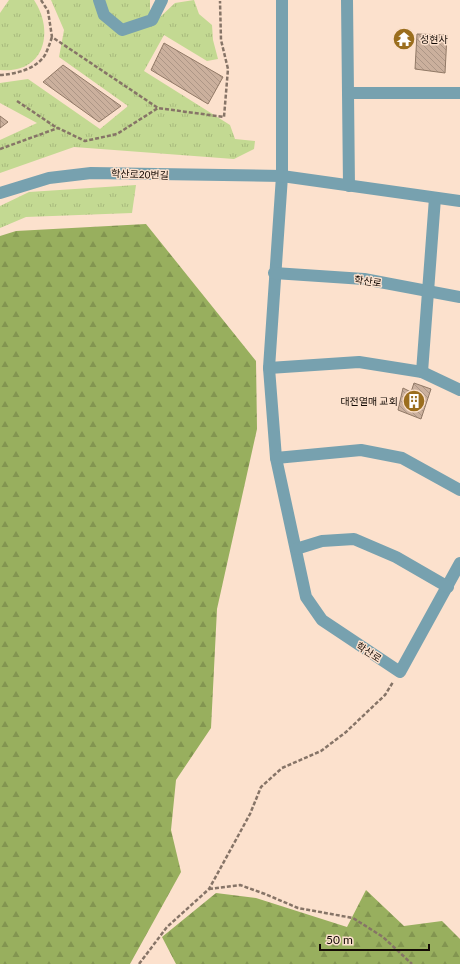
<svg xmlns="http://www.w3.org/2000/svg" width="460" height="964" font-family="Lato,'Noto Sans KR',sans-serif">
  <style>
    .forest { fill: url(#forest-firs) }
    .park { fill: url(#park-tufts) }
    .building { fill: url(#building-back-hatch); stroke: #917966 }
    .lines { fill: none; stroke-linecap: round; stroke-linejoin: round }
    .path { stroke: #867467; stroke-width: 2.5; stroke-dasharray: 4 2; stroke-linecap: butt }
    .minor { stroke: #77a1af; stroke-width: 12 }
    .labels { text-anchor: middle; stroke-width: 3; stroke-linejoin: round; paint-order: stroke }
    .poi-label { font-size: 10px; fill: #140b05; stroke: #fce1cd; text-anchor: start }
    .street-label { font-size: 10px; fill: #140b05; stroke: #fce1cd }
  </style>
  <defs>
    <pattern id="forest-firs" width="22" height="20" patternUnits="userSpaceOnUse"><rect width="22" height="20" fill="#98af5e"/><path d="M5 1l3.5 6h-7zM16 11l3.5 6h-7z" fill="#829550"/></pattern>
    <pattern id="park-tufts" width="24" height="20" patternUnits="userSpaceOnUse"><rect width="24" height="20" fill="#c3d992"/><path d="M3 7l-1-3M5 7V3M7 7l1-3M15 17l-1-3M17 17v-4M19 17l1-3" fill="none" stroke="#a7b97c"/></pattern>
    <pattern id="building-back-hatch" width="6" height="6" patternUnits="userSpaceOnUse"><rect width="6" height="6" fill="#cbb09d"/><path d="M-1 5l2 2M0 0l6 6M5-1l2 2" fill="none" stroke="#ad9686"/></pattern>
  </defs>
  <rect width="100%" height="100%" fill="#fce1cd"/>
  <g class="forest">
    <polygon points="146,224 256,361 257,429 217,609 211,728 176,780 171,830 181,872 130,964 0,964 0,236 16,231"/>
    <polygon points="366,890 404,926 442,921 460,939 460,964 176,964 162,937 216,893 256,898 347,927"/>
  </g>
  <g class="park">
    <path d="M9 0H34C55 32 44 74 0 70V13Z"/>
    <polygon points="51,0 150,0 150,10 160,17 175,3 194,0 199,14 212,25 213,40 218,59 207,61 164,35 144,71 230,125 235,139 255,141 254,149 234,159 74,147 0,173 0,140 37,123 0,103 0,83 28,79 100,129 128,106 59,57 64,30"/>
    <polygon points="136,185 132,213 26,217 0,228 0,206 29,192"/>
  </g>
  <g class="building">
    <polygon points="417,34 447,35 445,73 415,69"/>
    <polygon points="164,43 223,77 208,104 151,70"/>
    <polygon points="63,65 121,106 99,122 43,82"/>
    <polygon points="0,116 8,122 0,128"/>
    <polygon points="414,383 431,389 421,419 398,410 403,388 411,392"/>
  </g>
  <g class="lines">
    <g class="path">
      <polyline points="41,0 48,11 52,37 158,108 224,117 228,69 221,40 220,1"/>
      <path d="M0 75C16 74 36 69 45 55 48 49 50 43 52 37"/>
      <polyline points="17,101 57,128"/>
      <polyline points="0,149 58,128 85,141 117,134 158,108"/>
      <polyline points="209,889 240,885 265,894 298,908 353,918 383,937 412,964"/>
      <polyline points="139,964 167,927 209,889 250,814 261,787 282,768 321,751 346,732 385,695 393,682"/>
    </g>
    <g class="minor">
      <polyline points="99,0 104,15 122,30 152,20 162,0"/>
      <polyline points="282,0 282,176 269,368 276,458 306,597 322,620 400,672 460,563"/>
      <polyline points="347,0 349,186"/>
      <polyline points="348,93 460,93"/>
      <polyline points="0,193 49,178 91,173 282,176 460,201"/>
      <polyline points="274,273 364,279 460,297"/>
      <polyline points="269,368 359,362 422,372 460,390"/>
      <polyline points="422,372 435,198"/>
      <polyline points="276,458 361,450 402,458 460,490"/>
      <polyline points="296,549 322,541 354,539 396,557 448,587"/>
    </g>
  </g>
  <defs>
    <g id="temple-disc" transform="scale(1.15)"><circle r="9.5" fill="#9b6e1e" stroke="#fce1cd"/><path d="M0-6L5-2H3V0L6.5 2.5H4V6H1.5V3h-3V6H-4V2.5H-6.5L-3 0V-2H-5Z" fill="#fff"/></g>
    <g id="building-disc" transform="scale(1.15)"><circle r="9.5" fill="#9b6e1e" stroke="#fce1cd"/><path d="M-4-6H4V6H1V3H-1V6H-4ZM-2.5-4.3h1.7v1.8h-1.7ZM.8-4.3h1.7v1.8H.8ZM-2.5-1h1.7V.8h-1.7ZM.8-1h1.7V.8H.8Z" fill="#fff"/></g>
  </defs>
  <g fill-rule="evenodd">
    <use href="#temple-disc" x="404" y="39"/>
    <use href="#building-disc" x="414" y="401"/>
  </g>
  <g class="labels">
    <g class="poi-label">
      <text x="420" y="43">성현사</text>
      <text x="398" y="405" text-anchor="end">대전열매 교회</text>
    </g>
    <g class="street-label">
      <text transform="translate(140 174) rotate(2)" y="4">학산로20번길</text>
      <text transform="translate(368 281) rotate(8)" y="4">학산로</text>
      <text transform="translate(369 652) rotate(33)" y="4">학산로</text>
    </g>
  </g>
  <path d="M320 944v6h109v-6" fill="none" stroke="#140b05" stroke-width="2"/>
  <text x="326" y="944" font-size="12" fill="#140b05" stroke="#fce1cd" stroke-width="3" paint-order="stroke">50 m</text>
</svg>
